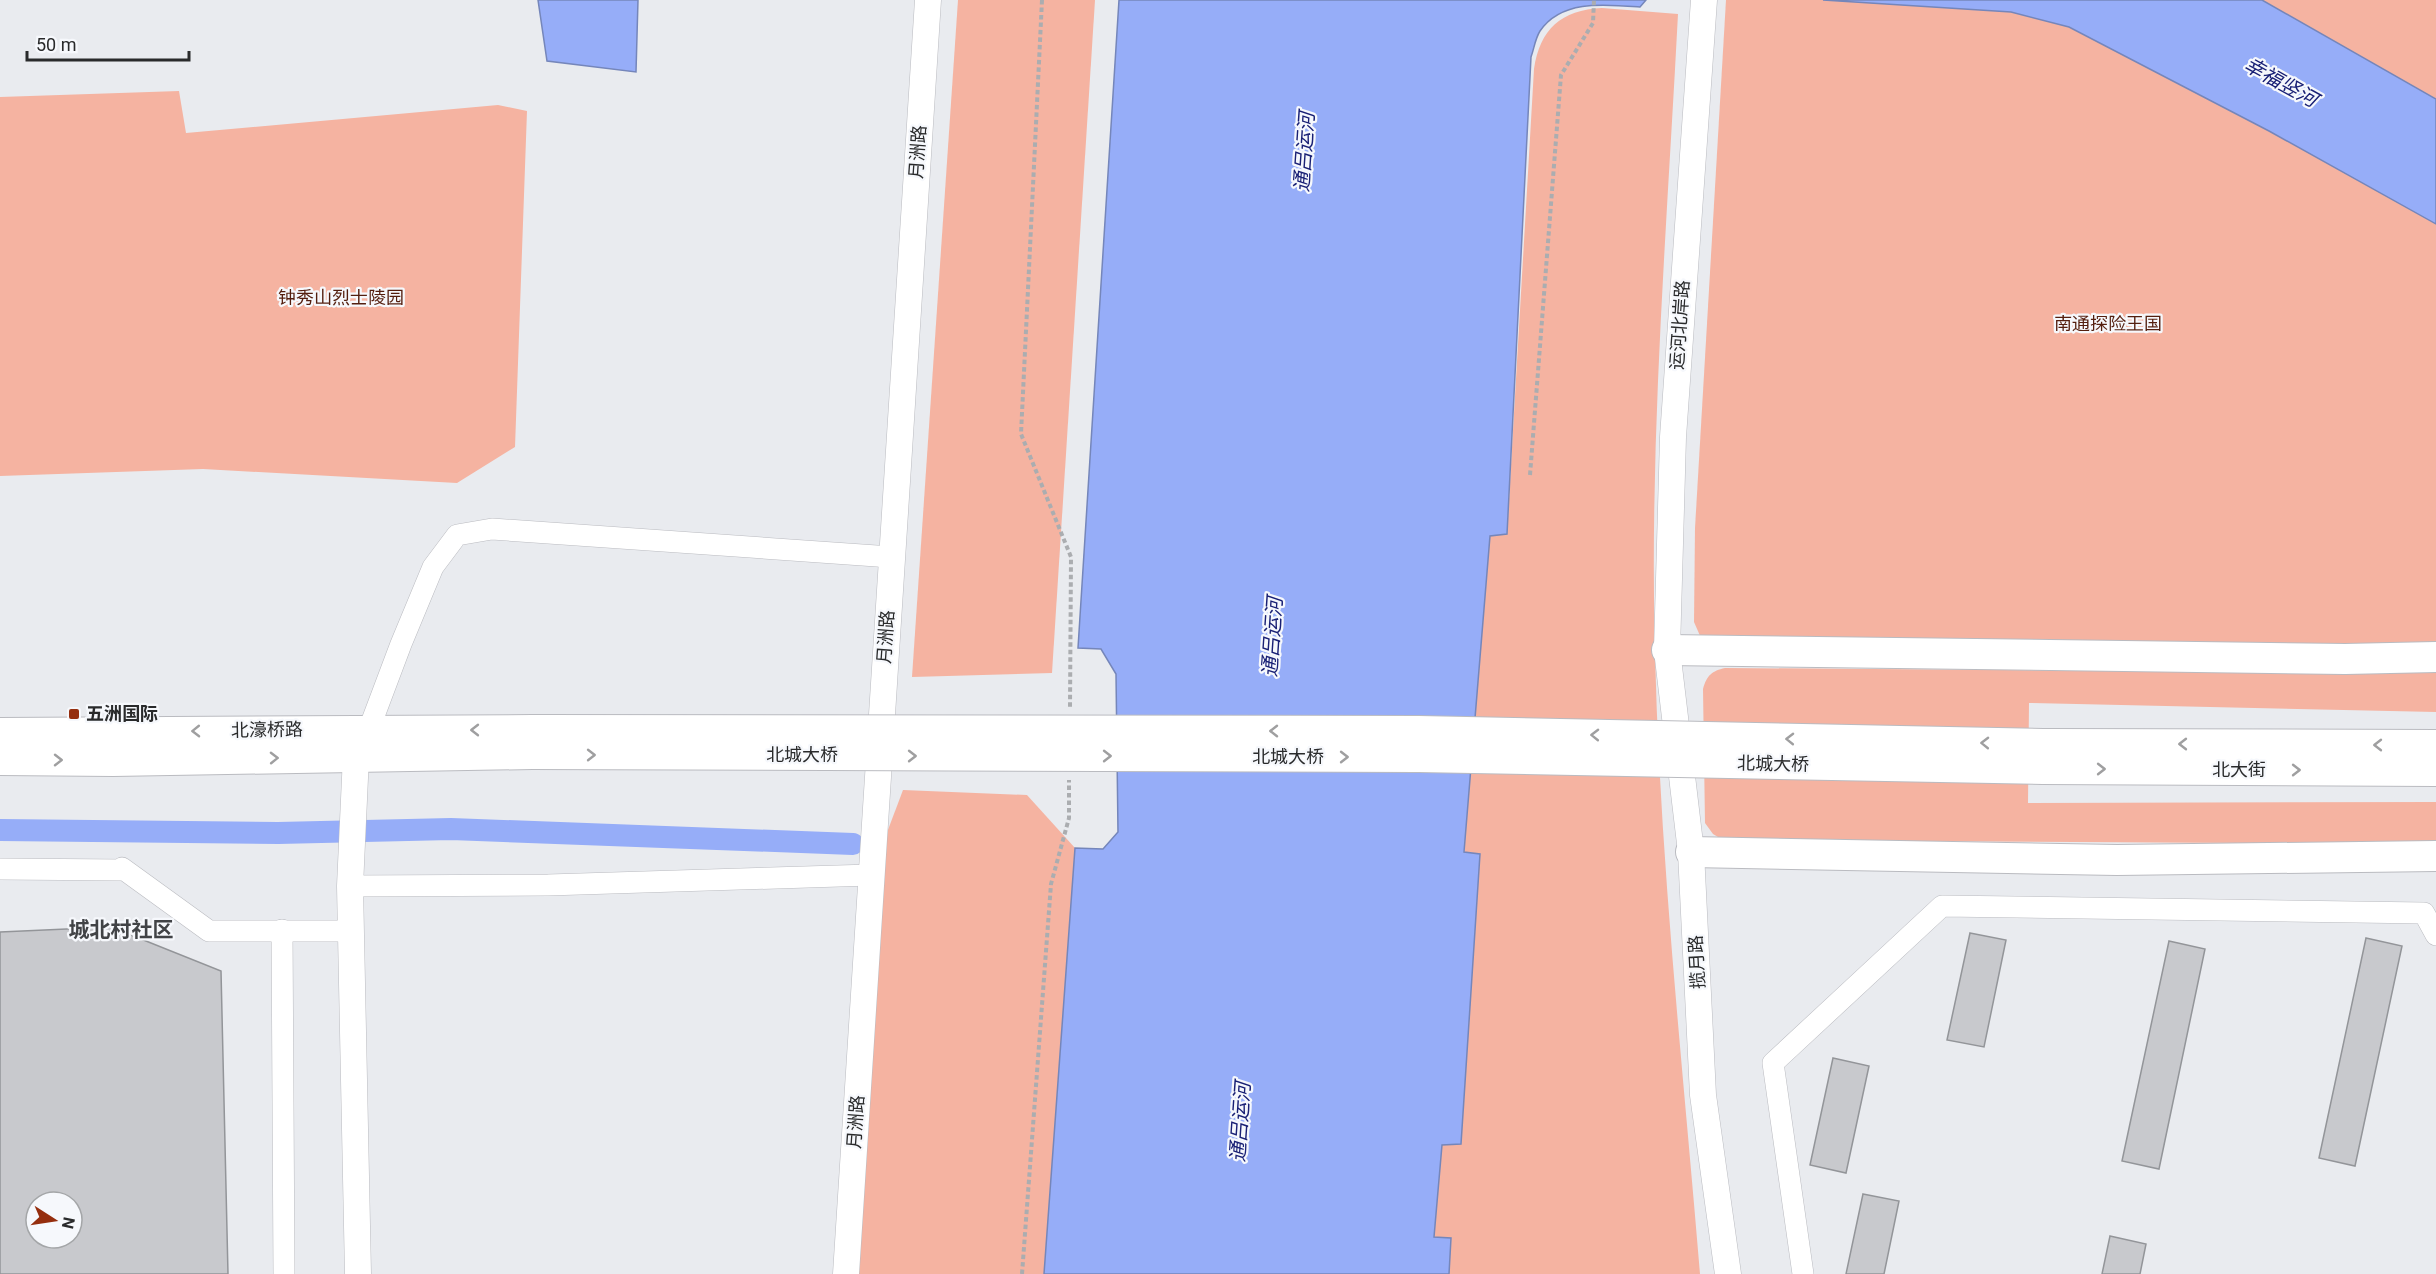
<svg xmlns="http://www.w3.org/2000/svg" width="2436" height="1274" font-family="Roboto,'Noto Sans SC',sans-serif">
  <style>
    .green { fill: #f5b3a1 }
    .water { fill: #96adf8; stroke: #7586ba; stroke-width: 1.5 }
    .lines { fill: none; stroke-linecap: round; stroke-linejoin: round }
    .canal { stroke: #96adf8; stroke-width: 22 }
    .building { fill: #c8c9cd; stroke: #939599; stroke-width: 1.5; fill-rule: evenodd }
    .minor-casing { stroke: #babbc0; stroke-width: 22 }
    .tertiary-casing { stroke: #babbc0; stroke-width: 27 }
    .secondary-casing { stroke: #babbc0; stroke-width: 32 }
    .path { stroke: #abadb0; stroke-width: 4; stroke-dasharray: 4.5 3; stroke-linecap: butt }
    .minor { stroke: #fff; stroke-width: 21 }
    .tertiary { stroke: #fff; stroke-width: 26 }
    .secondary { stroke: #fff; stroke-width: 30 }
    .secondary-bridge-casing { stroke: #babbc0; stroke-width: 32; stroke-linecap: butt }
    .secondary-bridge { stroke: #fff; stroke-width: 30 }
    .oneway { stroke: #9f9fa0 }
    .poi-dot { fill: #952e0e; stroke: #f6f8fc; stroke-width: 2 }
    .labels { text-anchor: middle; stroke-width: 4.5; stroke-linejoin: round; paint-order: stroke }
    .street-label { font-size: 18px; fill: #292a2b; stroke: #f6f8fc }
    .park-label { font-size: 18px; fill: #541e0e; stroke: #f6f8fc }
    .poi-label { font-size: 18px; font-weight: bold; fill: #292a2b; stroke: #f6f8fc; text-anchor: start }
    .water-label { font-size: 20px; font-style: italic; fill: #192075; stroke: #f6f8fc }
    .quarter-label { font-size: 21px; font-weight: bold; fill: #414346; stroke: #f6f8fc }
  </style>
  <rect width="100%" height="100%" fill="#e9ebef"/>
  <g class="green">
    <polygon points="958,0 1095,0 1052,673 912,677"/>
    <polygon points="1726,0 2436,0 2436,653 1701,638 1694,622 1695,528"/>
    <path d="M1602 8 1678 14C1667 227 1649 441 1655 654 1660 861 1683 1068 1700 1274H1449L1434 1237 1442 1144H1460L1480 854 1464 852 1490 536 1507 534 1534 69C1540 29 1561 10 1602 8Z"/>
    <polygon points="179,91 186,133 498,105 527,111 515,447 457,483 203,469 0,476 0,97"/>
    <path d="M1725 668 2436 673V712L2029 703 2028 803 2436 802V844L1723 840 1713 834 1705 823 1703 689C1707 675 1712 671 1725 668Z"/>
    <polygon points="903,790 1027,795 1075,848 1044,1274 846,1274 871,875"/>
  </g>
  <g class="water">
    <polygon points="538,0 638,0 636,72 547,61"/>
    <path d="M1119 0H1646L1640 7C1602 4 1561 0 1540 31 1535 39 1534 49 1531 57L1507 534 1490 536 1464 852 1480 854 1461 1144 1442 1145 1434 1237 1451 1238 1449 1274H1044L1075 848 1103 849 1118 832 1116 674 1101 649 1078 648Z"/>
    <polygon points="1823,0 2262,0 2436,99 2436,224 2269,131 2069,27 2011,12"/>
  </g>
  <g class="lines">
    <polyline class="canal" points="0,830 278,833 451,829 853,844"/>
  </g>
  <g class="building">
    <path d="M111 927 221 971 228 1274H0V932ZM36 1202H72V1238H36Z"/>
    <polygon points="1970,933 2006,940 1984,1047 1947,1040"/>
    <polygon points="2366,938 2402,946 2355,1166 2319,1158"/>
    <polygon points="2169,941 2205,949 2159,1169 2122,1161"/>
    <polygon points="1833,1058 1869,1066 1846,1173 1810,1165"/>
    <polygon points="1863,1194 1899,1201 1884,1274 1846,1274"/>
    <polygon points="2110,1236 2146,1244 2140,1274 2102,1274"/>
  </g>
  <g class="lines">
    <g class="minor-casing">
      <g id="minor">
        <polyline points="369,729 401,644 433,567 457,535 492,529 891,557"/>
        <polyline points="0,869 123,870 122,868 209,931 351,931"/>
        <polyline points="350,886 548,885 871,875"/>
        <polyline points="282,930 284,1274"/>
        <polyline points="1803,1274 1773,1063 1942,906 2424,913 2436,935"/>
      </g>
    </g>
    <g class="tertiary-casing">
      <g id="tertiary">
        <polyline points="1704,0 1673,437 1667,650 1691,852 1703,1095 1728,1274"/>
        <polyline points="356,756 350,886 358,1274"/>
        <polyline points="846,1274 928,0"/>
      </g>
    </g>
    <g class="secondary-casing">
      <g id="secondary">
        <polyline points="1667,650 2345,659 2436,657"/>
        <polyline points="0,733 533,730"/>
        <polyline points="2043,744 2436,745"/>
        <polyline points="0,760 113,761 532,754"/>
        <polyline points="2043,769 2436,771"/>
        <polyline points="1691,852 2117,860 2436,856"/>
      </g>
    </g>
    <g class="path">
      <polyline points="1042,0 1021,434 1071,557 1070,707"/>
      <polyline points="1530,475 1561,75 1593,23 1594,0"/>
      <polyline points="1022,1274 1051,884 1069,818 1069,780"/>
    </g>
    <use href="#minor" class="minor"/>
    <use href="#tertiary" class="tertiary"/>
    <use href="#secondary" class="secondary"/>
    <g class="secondary-bridge-casing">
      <g id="secondary-bridge">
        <polyline points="533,730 1419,731 2043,744"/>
        <polyline points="532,754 1419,757 2043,769"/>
      </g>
    </g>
    <use href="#secondary-bridge" class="secondary-bridge"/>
  </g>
  <defs><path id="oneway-chevron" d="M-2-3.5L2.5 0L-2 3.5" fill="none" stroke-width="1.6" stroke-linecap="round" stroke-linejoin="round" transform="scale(1.5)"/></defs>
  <g class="oneway">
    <use href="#oneway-chevron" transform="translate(475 730) rotate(-180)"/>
    <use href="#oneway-chevron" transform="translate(196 731) rotate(179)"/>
    <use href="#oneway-chevron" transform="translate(1274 731) rotate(-180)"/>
    <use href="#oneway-chevron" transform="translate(1595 735) rotate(-179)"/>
    <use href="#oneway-chevron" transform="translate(1790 739) rotate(-179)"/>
    <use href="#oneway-chevron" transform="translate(1985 743) rotate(-179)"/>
    <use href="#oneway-chevron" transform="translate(2183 744) rotate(-180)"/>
    <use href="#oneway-chevron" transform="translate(2378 745) rotate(-180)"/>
    <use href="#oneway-chevron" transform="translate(591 755)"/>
    <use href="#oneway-chevron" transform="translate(912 756)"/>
    <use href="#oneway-chevron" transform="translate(1107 756)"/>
    <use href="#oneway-chevron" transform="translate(1344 757)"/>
    <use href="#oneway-chevron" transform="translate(274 758) rotate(-1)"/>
    <use href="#oneway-chevron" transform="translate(58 760)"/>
    <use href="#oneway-chevron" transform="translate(2101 769)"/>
    <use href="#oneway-chevron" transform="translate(2296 770)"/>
  </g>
  <rect class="poi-dot" x="68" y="708" width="12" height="12" rx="3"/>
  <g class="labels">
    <g class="street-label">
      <text transform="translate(918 152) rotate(-86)" y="6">月洲路</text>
      <text transform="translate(1680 325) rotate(-86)" y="6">运河北岸路</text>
      <text transform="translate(886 637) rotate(-86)" y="6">月洲路</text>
      <text transform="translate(267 730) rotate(-1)" y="6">北濠桥路</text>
      <text x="802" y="761">北城大桥</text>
      <text x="1288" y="763">北城大桥</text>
      <text transform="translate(1773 764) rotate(1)" y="6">北城大桥</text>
      <text x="2239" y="776">北大街</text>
      <text transform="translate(1697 962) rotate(-93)" y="6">揽月路</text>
      <text transform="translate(856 1122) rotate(-86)" y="6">月洲路</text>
    </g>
    <g class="park-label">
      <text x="341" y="304">钟秀山烈士陵园</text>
      <text x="2108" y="330">南通探险王国</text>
    </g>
    <g class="poi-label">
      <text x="86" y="720">五洲国际</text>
    </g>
    <g class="water-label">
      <text transform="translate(2281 82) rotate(29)" y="7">幸福竖河</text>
      <text transform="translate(1304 152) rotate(-86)" y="7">通吕运河</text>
      <text transform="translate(1272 637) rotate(-86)" y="7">通吕运河</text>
      <text transform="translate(1240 1122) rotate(-86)" y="7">通吕运河</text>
    </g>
    <g class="quarter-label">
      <text x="121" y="937">城北村社区</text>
    </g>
  </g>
  <g transform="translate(54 1220) rotate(102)"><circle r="28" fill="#f6f8fc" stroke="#a4a6a8" stroke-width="1.5"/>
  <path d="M0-4.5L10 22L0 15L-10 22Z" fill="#952e0e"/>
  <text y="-9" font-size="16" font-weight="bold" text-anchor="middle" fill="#292a2b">N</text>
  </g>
  <path d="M27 51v9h162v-9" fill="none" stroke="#292a2b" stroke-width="3"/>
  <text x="36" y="51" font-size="18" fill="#292a2b" stroke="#f6f8fc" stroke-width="4.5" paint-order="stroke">50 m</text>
</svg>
